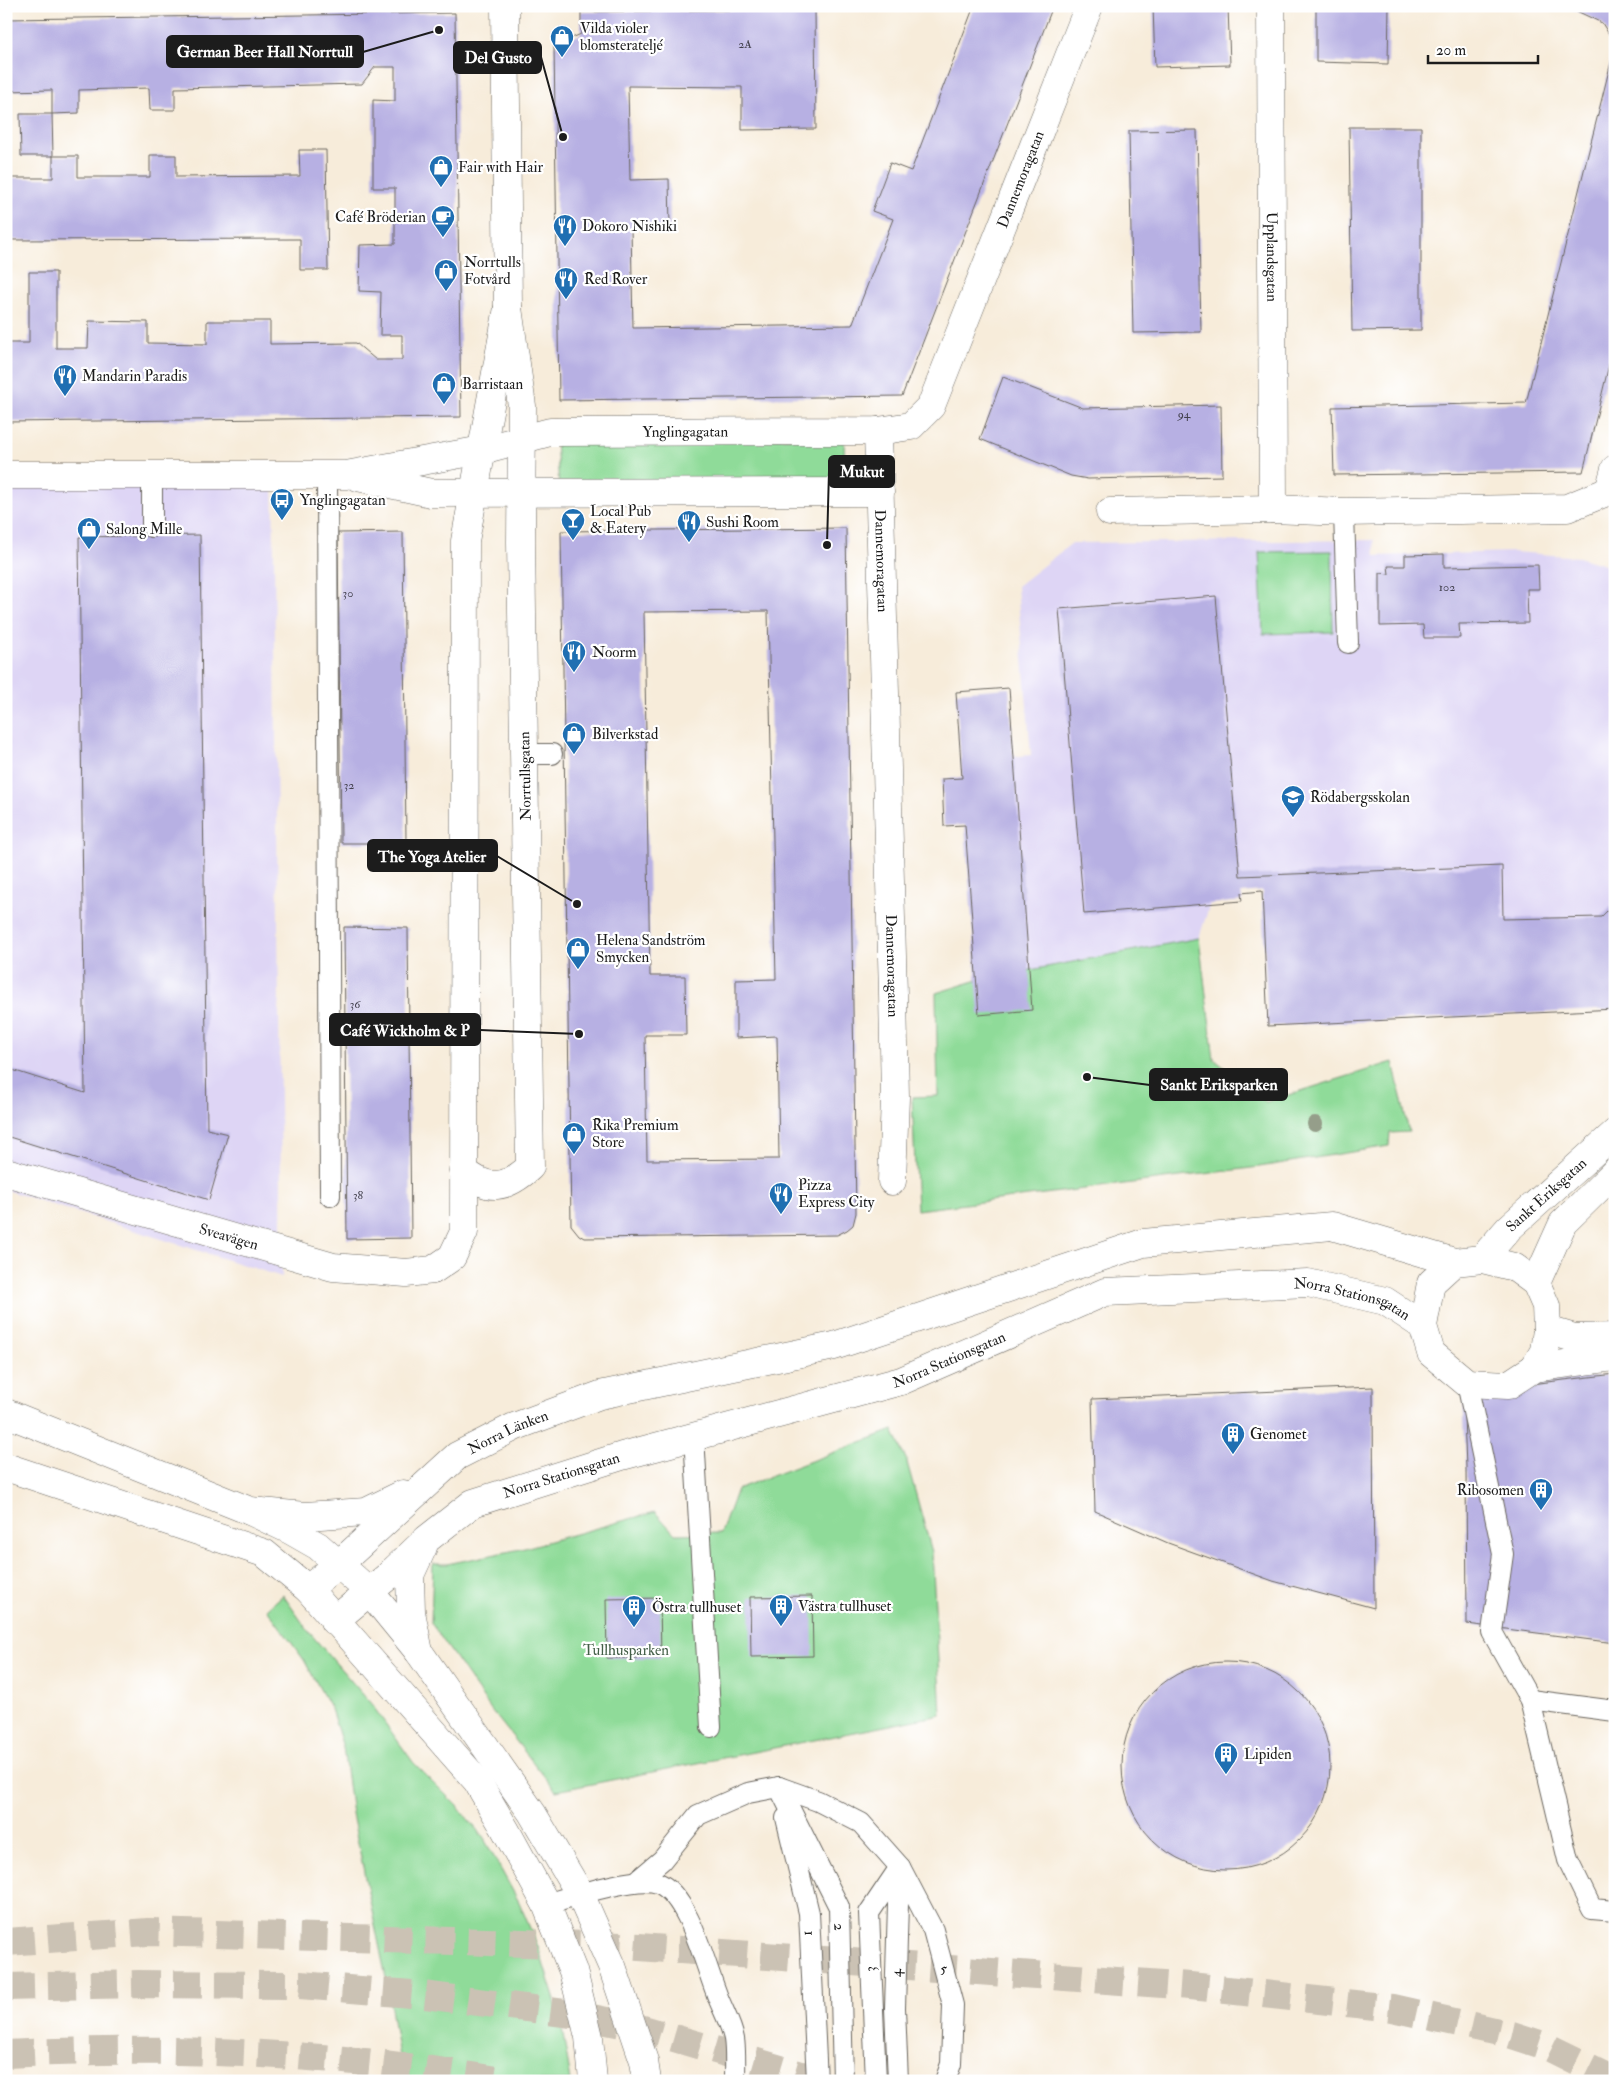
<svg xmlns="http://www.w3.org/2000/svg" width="1621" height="2087" font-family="'IM FELL Double Pica',serif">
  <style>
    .built { fill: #ded5f5 }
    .green { fill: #8fdb99; stroke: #567c5a }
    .building { fill: #b7b0e3; fill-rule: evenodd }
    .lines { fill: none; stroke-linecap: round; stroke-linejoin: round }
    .highway-tunnel { stroke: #cbc2b4; stroke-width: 28; stroke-dasharray: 28 14; stroke-linecap: butt }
    .lane-casing { stroke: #69655e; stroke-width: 22 }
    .street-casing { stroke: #69655e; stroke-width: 29 }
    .secondary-casing { stroke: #69655e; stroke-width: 29 }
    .primary-casing { stroke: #69655e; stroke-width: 29 }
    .lane { stroke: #fff; stroke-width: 20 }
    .street { stroke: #fff; stroke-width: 28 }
    .secondary { stroke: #fff; stroke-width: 28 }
    .primary { stroke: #fff; stroke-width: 28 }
    .tree { fill: #959e8a }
    .labels { text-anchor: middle; stroke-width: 4.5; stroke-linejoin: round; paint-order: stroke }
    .number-label { font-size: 12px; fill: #43414e }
    .poi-label { font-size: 15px; fill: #1c1c1c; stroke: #fff; text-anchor: start }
    .street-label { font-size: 15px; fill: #1c1c1c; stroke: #fff }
    .park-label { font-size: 15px; fill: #445f48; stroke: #fff }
    .leader { fill: none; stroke: #1c1c1c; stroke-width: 2 }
    .callout-dot { fill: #1c1c1c; stroke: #fff; stroke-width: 2 }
    .callout { fill: #1c1c1c; stroke: #1c1c1c; stroke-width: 2 }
    .callout-label { font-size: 16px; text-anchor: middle; font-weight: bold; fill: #fff }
  </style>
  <rect width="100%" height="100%" fill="#fff"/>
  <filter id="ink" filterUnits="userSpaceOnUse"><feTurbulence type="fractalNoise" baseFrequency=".02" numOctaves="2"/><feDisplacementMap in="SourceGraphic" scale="10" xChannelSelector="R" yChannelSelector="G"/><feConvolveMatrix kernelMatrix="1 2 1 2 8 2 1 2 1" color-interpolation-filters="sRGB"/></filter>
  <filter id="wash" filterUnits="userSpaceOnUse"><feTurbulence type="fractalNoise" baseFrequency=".0096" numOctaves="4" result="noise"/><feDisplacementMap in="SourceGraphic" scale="20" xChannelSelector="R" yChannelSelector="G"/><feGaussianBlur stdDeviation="1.12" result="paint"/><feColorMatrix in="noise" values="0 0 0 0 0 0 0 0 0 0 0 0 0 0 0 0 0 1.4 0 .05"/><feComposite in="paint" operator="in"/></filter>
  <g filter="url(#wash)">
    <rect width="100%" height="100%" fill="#f7ecda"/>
    <g class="built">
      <polygon points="273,471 282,1277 6,1190 6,475"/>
      <polygon points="1374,540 1375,556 1515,552 1578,557 1615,568 1615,1009 1268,1026 1261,876 1240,877 1242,901 1210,904 1199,938 978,980 968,761 1031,755 1017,586 1072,543"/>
    </g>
    <g class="green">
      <polygon points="844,438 845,485 559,487 556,439"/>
      <polygon points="1332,551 1333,632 1263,634 1259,552"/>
      <polygon points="1199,938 1214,1059 1266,1102 1393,1062 1409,1132 1390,1133 1389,1146 1259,1167 917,1210 912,1097 938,1096 936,993 978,980"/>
      <polygon points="893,1430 906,1459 932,1552 941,1715 556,1791 492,1711 431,1623 433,1564 447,1564 521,1549 655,1512 675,1534 721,1533 737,1489"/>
      <polygon points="283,1595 309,1632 372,1705 413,1762 457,1806 483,1837 519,1902 538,1947 560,2016 571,2081 403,2081 386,1978 352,1814 343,1747 331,1709 304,1660 267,1609"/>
    </g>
    <g id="blocks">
      <g class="building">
        <polygon points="737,6 815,6 816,129 742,130 742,87 628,86 630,180 669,179 670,228 631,227 633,328 852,325 893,219 872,211 890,163 911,171 974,6 1053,6 902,396 559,400 554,46 581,34 581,12 737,10"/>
        <polygon points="1153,6 1228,6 1230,65 1155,67"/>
        <polygon points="1316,6 1389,6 1388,64 1316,62"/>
        <polygon points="1566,6 1615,6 1615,44 1602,23"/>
        <polygon points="455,13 461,417 6,422 6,343 29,343 29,272 56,272 56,348 88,348 89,321 148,322 148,343 207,344 207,321 270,321 270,344 356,343 376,360 402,360 402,335 380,335 381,292 359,291 360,245 395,244 395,188 373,188 373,100 395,101 395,67 375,67 362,84 175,88 175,110 150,110 149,88 79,90 79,113 52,114 52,90 6,91 6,19"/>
        <polygon points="1615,46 1615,340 1583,472 1334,475 1332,407 1526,403"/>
        <polygon points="20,114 52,114 53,156 78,156 78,177 150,177 150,155 176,155 176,177 300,176 299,150 326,150 328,270 300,270 300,239 6,240 6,178 53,178 53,156 21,156"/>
        <polygon points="1349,127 1421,127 1421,330 1352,331"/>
        <polygon points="1197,130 1201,332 1133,333 1129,131"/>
        <polygon points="1003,377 1083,408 1221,405 1222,476 1088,479 1071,476 980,439"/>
        <path d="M846 528 856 1213 853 1225 847 1230 837 1235 584 1238 579 1235 571 1225 561 531ZM768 611 776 979 736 980V1038L777 1036 779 1159 647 1160 645 1035H686L685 976H650L644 612Z"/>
        <polygon points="403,532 406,843 341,843 338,533"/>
        <polygon points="200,535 207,1129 228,1134 209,1200 6,1136 6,1068 85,1093 79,537"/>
        <polygon points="1444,554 1444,567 1538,565 1539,589 1527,589 1528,623 1459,624 1460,638 1424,638 1423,625 1380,626 1380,573 1389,574 1388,566 1405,566 1405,555"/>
        <polygon points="1216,596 1240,876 1502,866 1503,919 1601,917 1615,903 1615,1009 1268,1026 1262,891 1241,893 1242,901 1084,914 1059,609"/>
        <polygon points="1009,688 1032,1010 979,1015 965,825 944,826 942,779 962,778 956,692"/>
        <polygon points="344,927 408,928 411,1238 347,1239"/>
        <polygon points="1615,1374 1615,1643 1467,1624 1466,1467 1463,1392"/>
        <polygon points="1373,1387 1374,1608 1273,1581 1168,1543 1095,1511 1092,1399"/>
        <polygon points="812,1596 813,1656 751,1657 750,1597"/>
        <polygon points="660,1598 661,1658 607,1658 606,1599"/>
        <circle cx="1226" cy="1766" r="104"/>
      </g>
    </g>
  </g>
  <g filter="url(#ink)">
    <use href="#blocks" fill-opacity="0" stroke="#69655e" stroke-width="1"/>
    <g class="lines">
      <g class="highway-tunnel">
        <path id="s1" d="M6 1942 148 1932 625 1946 1190 1986 1392 2008 1512 2035 1546 2046 1615 2080"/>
        <polyline points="6,1987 138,1984 300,1985 424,1995 572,2014 636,2027 822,2081"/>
        <path d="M6 2054C171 2046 338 2052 501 2081"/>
      </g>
      <g class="lane-casing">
        <g id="lane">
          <polyline points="327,475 330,1196"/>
          <polyline points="1344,512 1348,643"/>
          <polyline points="152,527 152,475"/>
          <polyline points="524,754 552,754"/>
          <polyline points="1467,1383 1503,1554 1492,1632 1530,1700 1568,1860 1592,1909 1615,1911"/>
          <polyline points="694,1436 711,1727"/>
          <polyline points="1530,1700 1615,1711"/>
          <path id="s2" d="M779 1787 839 1907 843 2081"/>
          <path id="s3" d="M786 1818 809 1913 817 2081"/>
          <polyline points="637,1881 662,1860 698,1815 748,1793 779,1787 818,1801 861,1823 900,1867 933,1930 953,2005 951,2064 945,2081"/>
          <path d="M546 1904C570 1897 636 1875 658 1883 688 1895 705 1964 716 1992 721 2007 731 2023 734 2039 736 2052 735 2067 735 2081"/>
          <polyline points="876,2081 869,1913 900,1867"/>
          <path id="s4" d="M898 2081 895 2008 899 1869"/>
        </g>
      </g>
      <g class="street-casing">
        <g id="street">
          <path id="s5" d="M1271 6 1273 509"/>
          <path id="s6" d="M878 431 893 994 895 1097 892 1181"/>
          <path id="s7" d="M6 475H346L482 450 550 432 878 431 911 426 931 406 1089 6"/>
          <polyline points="358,477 431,493 880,492"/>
          <polyline points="1609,491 1615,469"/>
          <polyline points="1110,512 1273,509 1344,512 1567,508 1609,491"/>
          <path d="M463 1170C488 1192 506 1189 530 1167L521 542 522 406 508 308 505 6"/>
          <path id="s8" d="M6 1172 333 1267 406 1273 433 1270 452 1257 464 1232 465 541 508 308"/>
        </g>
      </g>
      <g class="secondary-casing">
        <g id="secondary">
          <path id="s9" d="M1482 1259 1509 1228 1615 1133"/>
          <polyline points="1454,1262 1431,1283 1423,1326 1431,1353 1467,1383 1508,1385 1534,1368 1615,1357"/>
          <polyline points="1536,1283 1563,1223 1615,1172"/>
          <polyline points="1547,1330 1574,1338 1615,1337"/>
          <polyline points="6,1413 250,1511 305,1516 366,1512 403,1494"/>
          <path id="s10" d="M6 1467 264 1553 308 1589 339 1564 457 1456 514 1427 600 1395 834 1346 1143 1243 1332 1226 1454 1262 1482 1259 1514 1267 1536 1283 1546 1306 1547 1330 1544 1351 1534 1368"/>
          <path id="s11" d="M334 1621 387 1577 427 1539 473 1503 622 1456 901 1381 1105 1292 1308 1283 1385 1301 1423 1326"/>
          <polyline points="419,1652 411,1612 410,1575 423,1547"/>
        </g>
      </g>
      <g class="primary-casing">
        <g id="primary">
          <polyline points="250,1511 290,1530 318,1546 370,1592 419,1652 532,1813 580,1894 612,1966 644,2061 647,2081"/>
          <polyline points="308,1589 477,1781 505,1829 546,1904 573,1971 589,2037 593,2081"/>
        </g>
      </g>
      <use href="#lane" class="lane"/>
      <use href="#street" class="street"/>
      <use href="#secondary" class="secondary"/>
      <use href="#primary" class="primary"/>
    </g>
    <circle class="tree" cx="1315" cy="1124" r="8"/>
  </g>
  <defs>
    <g id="shop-pin" transform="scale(1.25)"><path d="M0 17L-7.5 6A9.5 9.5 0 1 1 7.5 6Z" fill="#1f6fb2" stroke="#fff"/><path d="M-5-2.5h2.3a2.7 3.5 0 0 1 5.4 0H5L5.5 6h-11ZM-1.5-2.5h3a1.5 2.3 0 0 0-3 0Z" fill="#fff"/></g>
    <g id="cafe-pin" transform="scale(1.25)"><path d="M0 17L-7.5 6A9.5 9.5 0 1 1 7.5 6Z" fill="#1f6fb2" stroke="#fff"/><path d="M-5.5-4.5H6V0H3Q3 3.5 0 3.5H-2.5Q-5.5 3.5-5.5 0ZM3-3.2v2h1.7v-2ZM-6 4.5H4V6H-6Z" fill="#fff"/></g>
    <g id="restaurant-pin" transform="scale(1.25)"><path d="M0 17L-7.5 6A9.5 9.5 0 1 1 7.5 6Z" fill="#1f6fb2" stroke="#fff"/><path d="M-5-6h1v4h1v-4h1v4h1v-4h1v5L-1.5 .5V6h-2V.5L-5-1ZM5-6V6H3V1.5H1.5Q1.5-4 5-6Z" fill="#fff"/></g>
    <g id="bus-pin" transform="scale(1.25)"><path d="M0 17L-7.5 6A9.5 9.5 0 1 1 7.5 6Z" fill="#1f6fb2" stroke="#fff"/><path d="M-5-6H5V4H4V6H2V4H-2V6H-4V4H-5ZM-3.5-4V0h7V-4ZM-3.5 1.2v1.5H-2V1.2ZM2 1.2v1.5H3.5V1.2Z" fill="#fff"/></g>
    <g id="bar-pin" transform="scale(1.25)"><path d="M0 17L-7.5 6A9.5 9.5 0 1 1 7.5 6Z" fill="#1f6fb2" stroke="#fff"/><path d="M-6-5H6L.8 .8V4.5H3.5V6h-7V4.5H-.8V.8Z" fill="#fff"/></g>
    <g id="school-pin" transform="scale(1.25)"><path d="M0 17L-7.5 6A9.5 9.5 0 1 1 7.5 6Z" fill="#1f6fb2" stroke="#fff"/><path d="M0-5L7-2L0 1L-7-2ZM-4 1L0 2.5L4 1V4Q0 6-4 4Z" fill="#fff"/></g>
    <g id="building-pin" transform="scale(1.25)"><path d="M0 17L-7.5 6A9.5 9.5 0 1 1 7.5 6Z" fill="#1f6fb2" stroke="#fff"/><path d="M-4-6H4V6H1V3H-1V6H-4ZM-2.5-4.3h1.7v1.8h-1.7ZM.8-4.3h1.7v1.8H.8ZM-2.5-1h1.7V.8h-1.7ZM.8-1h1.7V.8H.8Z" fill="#fff"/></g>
  </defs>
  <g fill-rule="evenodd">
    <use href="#shop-pin" x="562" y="37"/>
    <use href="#shop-pin" x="441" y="167"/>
    <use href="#cafe-pin" x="443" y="217"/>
    <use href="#restaurant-pin" x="565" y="226"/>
    <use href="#shop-pin" x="446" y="271"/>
    <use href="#restaurant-pin" x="566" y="279"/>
    <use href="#restaurant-pin" x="65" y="376"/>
    <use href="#shop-pin" x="444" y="384"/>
    <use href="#bus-pin" x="282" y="500"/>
    <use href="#bar-pin" x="573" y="520"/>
    <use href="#restaurant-pin" x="689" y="522"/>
    <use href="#shop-pin" x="89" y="529"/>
    <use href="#restaurant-pin" x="574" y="652"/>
    <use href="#shop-pin" x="574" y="734"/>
    <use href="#school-pin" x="1293" y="797"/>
    <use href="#shop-pin" x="578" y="949"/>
    <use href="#shop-pin" x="574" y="1134"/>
    <use href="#restaurant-pin" x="781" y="1194"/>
    <use href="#building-pin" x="1233" y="1434"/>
    <use href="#building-pin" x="1541" y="1490"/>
    <use href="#building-pin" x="781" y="1606"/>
    <use href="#building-pin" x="634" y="1607"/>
    <use href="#building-pin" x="1226" y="1754"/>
  </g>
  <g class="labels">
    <g class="number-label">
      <text x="745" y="48">2A</text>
      <text x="1184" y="418">94</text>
      <text x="1447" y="591">102</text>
      <text x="348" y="597">30</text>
      <text x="349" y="789">32</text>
      <text x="355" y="1008">36</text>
      <text x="358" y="1199">38</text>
    </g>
    <g class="poi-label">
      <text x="580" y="33">Vilda violer<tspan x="580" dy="17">blomsterateljé</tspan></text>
      <text x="458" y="172">Fair with Hair</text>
      <text x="426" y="222" text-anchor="end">Café Bröderian</text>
      <text x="582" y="231">Dokoro Nishiki</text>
      <text x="464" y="267">Norrtulls<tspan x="464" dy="17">Fotvård</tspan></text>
      <text x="584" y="284">Red Rover</text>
      <text x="82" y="381">Mandarin Paradis</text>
      <text x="462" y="389">Barristaan</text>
      <text x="300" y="505">Ynglingagatan</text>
      <text x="590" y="516">Local Pub<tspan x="590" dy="17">&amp; Eatery</tspan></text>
      <text x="706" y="527">Sushi Room</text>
      <text x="106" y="534">Salong Mille</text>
      <text x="592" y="657">Noorm</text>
      <text x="592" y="739">Bilverkstad</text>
      <text x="1310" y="802">Rödabergsskolan</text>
      <text x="596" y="945">Helena Sandström<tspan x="596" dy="17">Smycken</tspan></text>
      <text x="592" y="1130">Rika Premium<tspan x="592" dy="17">Store</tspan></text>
      <text x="798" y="1190">Pizza<tspan x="798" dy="17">Express City</tspan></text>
      <text x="1250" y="1439">Genomet</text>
      <text x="1524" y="1495" text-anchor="end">Ribosomen</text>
      <text x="798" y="1611">Västra tullhuset</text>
      <text x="652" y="1612">Östra tullhuset</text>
      <text x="1244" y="1759">Lipiden</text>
    </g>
    <g class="street-label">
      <text dy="5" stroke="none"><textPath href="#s7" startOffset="1182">Dannemoragatan</textPath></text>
      <text dy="5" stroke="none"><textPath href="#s5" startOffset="251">Upplandsgatan</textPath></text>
      <text dy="5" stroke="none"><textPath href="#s7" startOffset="684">Ynglingagatan</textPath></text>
      <text dy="5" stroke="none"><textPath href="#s6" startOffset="130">Dannemoragatan</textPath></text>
      <text transform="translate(525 776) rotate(-91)" y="5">Norrtullsgatan</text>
      <text dy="5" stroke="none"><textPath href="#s6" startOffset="535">Dannemoragatan</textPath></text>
      <text dy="5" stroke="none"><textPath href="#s9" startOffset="91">Sankt Eriksgatan</textPath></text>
      <text dy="5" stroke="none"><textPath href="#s8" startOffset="232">Sveavägen</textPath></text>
      <text dy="5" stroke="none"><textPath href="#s11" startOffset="1100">Norra Stationsgatan</textPath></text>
      <text dy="5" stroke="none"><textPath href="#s11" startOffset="680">Norra Stationsgatan</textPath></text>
      <text dy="5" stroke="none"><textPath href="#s10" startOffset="585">Norra Länken</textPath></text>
      <text dy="5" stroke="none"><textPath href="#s11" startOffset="275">Norra Stationsgatan</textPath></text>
      <text dy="5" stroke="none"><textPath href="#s2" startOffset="154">2</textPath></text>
      <text dy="5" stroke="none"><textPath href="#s3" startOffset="118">1</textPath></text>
      <text transform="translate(870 1969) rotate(-91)" y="5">3</text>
      <text dy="5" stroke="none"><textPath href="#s1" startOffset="939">5</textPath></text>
      <text dy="5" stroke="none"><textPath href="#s4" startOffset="108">4</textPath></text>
    </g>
    <g class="park-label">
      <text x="626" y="1655">Tullhusparken</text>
    </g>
  </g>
  <path class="leader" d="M439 30L363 52M563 137L541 57M827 545L829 471M577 904L497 856M579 1034L480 1030M1087 1077L1150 1085"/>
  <g class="callout-dot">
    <circle cx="439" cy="30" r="5"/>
    <circle cx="563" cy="137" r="5"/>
    <circle cx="827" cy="545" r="5"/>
    <circle cx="577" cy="904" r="5"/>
    <circle cx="579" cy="1034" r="5"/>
    <circle cx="1087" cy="1077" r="5"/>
  </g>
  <g class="callout">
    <rect x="167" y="36" width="196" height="31" rx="5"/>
    <rect x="454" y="42" width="87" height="31" rx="5"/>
    <rect x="829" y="456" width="65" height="31" rx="5"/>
    <rect x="368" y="840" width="129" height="31" rx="5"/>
    <rect x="330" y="1014" width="150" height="31" rx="5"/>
    <rect x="1150" y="1069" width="137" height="31" rx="5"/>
  </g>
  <g class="callout-label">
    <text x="265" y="57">German Beer Hall Norrtull</text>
    <text x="498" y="63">Del Gusto</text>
    <text x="862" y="477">Mukut</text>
    <text x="432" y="862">The Yoga Atelier</text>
    <text x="405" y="1036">Café Wickholm &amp; P</text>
    <text x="1219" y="1090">Sankt Eriksparken</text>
  </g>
  <rect width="1621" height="2087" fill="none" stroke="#fff" stroke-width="25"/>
  <path d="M1428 55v8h110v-8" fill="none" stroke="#1c1c1c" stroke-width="2.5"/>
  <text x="1436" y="55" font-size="15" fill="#1c1c1c" stroke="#ffffff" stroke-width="4" paint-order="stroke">20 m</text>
</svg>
